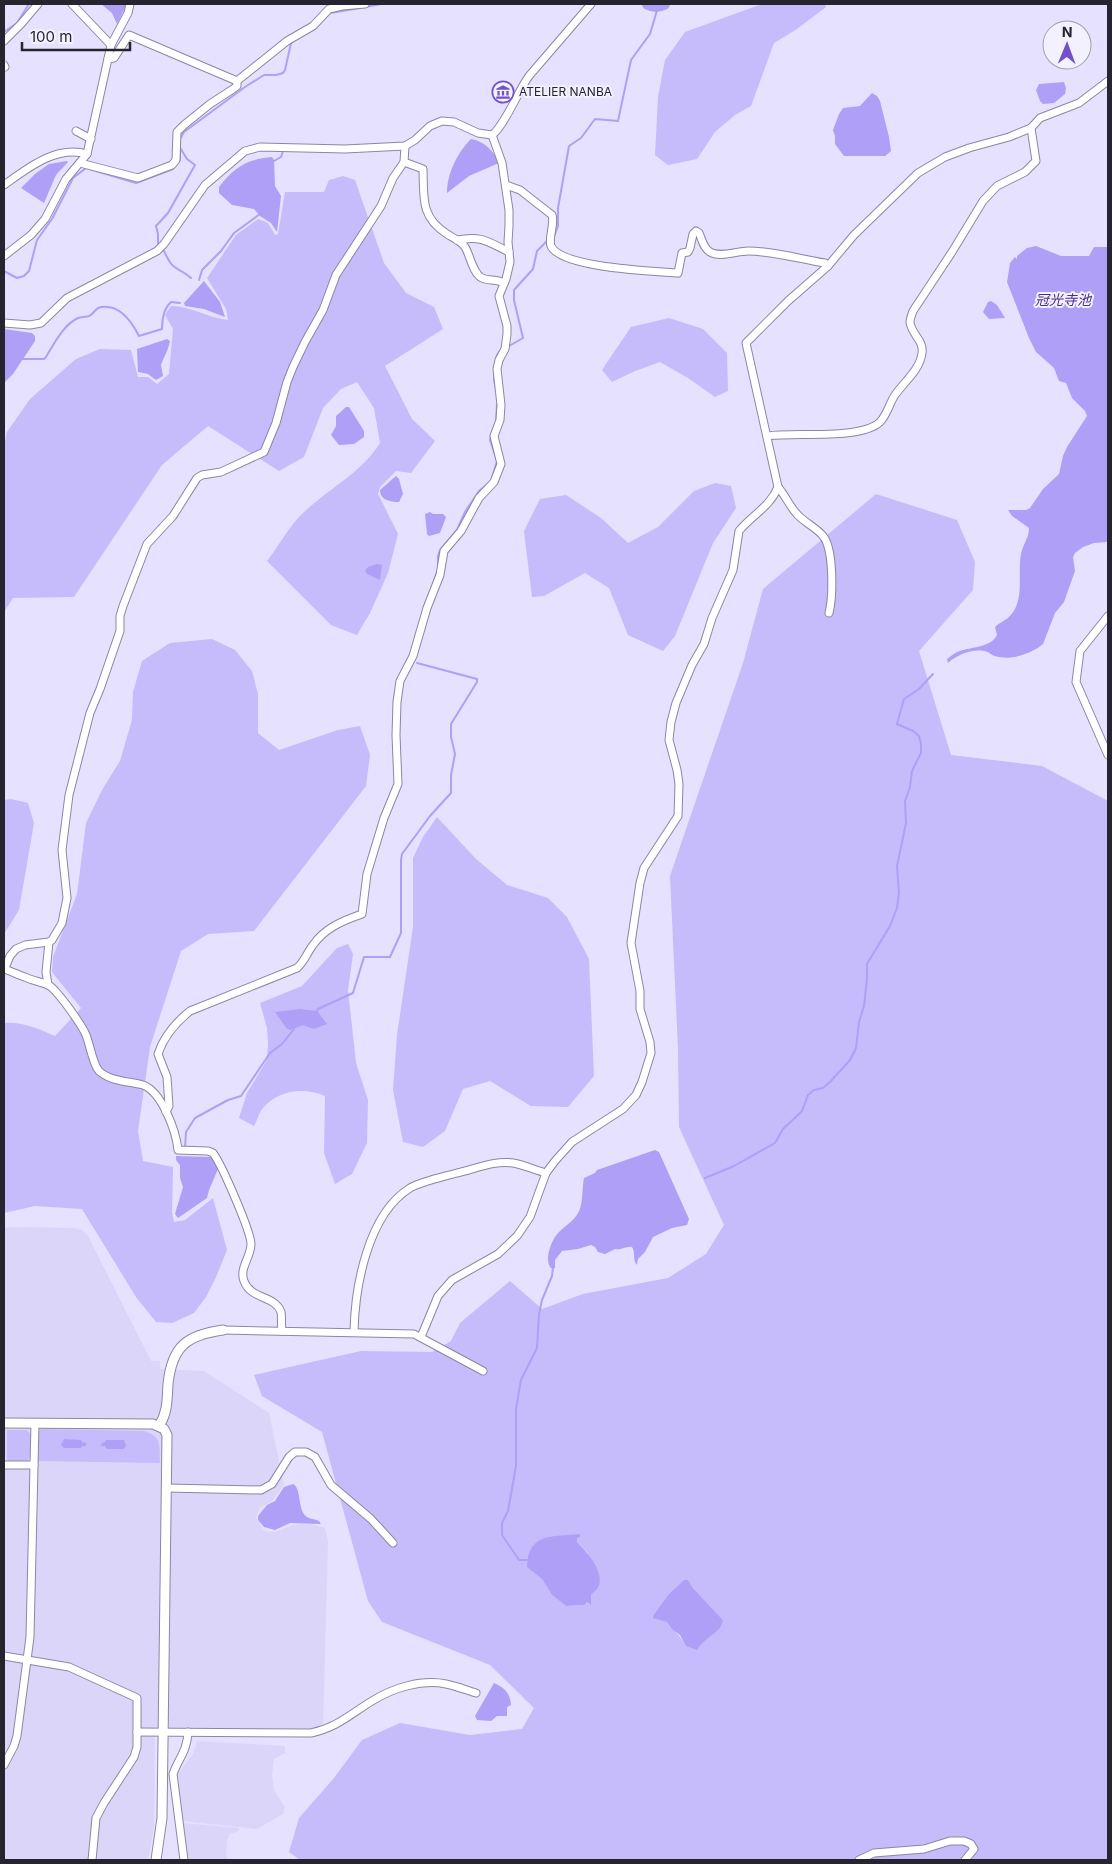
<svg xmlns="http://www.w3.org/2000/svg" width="1112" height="1864" font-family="Inter,'Noto Sans JP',sans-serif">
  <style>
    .built { fill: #dbd5f9 }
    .green { fill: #c6bbfb; fill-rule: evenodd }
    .water { fill: #b09ff6 }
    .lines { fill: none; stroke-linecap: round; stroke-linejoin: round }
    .stream { stroke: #b09ff6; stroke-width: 2 }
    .river { stroke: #b09ff6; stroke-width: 12 }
    .minor-casing { stroke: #8b87a1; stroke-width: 9 }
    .tertiary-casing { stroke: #8b87a1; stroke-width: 11 }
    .minor { stroke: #fff; stroke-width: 7 }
    .tertiary { stroke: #fff; stroke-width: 9 }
    .labels { text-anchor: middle; stroke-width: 4; stroke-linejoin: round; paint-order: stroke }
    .poi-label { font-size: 12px; fill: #26252f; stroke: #f3f1fd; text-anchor: start }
    .water-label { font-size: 14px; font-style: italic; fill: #4c2d8f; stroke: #f3f1fd }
  </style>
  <rect width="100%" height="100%" fill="#e6e1fe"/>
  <g class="built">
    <polygon points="9,1227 75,1228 82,1230 87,1234 151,1361 160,1361 160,1369 204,1371 269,1413 284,1485 271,1502 260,1507 256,1517 258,1521 264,1531 268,1532 276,1532 292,1525 311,1524 325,1528 328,1541 323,1725 313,1730 155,1729 154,1827 148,1860 4,1860 4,1228"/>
    <polygon points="197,1741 285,1746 285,1753 274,1759 272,1775 274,1790 285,1807 283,1814 257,1829 183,1821 177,1775 193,1754"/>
    <polygon points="182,1823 239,1828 239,1831 230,1834 227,1840 226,1852 228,1860 186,1860"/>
  </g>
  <g class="green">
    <polygon points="762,4 825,4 826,7 797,29 774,43 751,106 735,115 715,132 697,159 668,165 655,155 658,97 665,60 685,32"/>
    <path d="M343 176 355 180 384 263 406 293 434 307 443 329 385 366 412 419 435 441 411 473 396 471 380 487 378 494 398 534 388 573 370 613 357 635 331 625 267 561C278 547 287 530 299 517 324 491 361 474 380 443L374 408 357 382 341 389 323 408 304 457 279 471 208 426 162 465 74 597 13 598 4 612V446L7 432 30 399 76 359 100 349 131 350 138 377H148L157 384 169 374 173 329 165 315 171 306C191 306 208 318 228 320L226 309 207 278 236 235 258 219 268 223 275 235 278 234 285 192H324L329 180Z"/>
    <polygon points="669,318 703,329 727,353 728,391 715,397 688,378 660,362 635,371 612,382 602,370 631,327"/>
    <polygon points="715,483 731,486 736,508 713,543 675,636 663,651 628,635 609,588 585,573 544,596 532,597 524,531 540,499 566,495 601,518 628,543 658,527 694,491"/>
    <path d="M876 494 957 520 975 562 973 590 919 651 951 755 1042 766 1108 801V1860H300L289 1852 299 1818 334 1778 362 1740 400 1723 470 1735 522 1729 534 1708 490 1665 382 1622 368 1601 322 1432 262 1396 254 1375 361 1351 432 1352 451 1341 460 1323 510 1281 542 1309 583 1294 668 1278 706 1254 724 1225 679 1127 678 1048 670 876 743 663 763 589ZM580 1534 577 1538V1542L588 1553 599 1587 591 1595 590 1605 587 1602 583 1605 566 1606 552 1595 542 1579ZM684 1580H688L693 1588 723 1620C718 1636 702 1641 686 1646 680 1635 674 1631 667 1622L669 1594Z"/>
    <path d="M212 639 235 650 252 671 258 694V733L279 750 338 730 360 726 370 755 366 786 254 931 208 934 181 951 150 1047 138 1131 143 1161 173 1167 172 1212 174 1222 185 1220 213 1198 227 1250 216 1277 206 1297 194 1313 172 1323 156 1322 136 1297 82 1209 35 1206 4 1213V1023C21 1021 39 1029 55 1036L81 1008 52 972 53 957 77 894 86 823 102 790 120 761 132 720 133 692 142 661 170 643Z"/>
    <polygon points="11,799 28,803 34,823 19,910 4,934 4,800"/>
    <polygon points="437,817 476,859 507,885 548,898 567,917 589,959 594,1076 568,1107 531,1106 490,1081 463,1089 445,1131 423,1147 403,1142 393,1090 397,1035 413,927 413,858 423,837"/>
    <path d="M348 944 353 954 348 990 356 1063 368 1100 367 1143 352 1174 335 1184 324 1153 325 1096C304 1087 278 1090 263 1108 259 1112 257 1121 254 1126L239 1118 247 1093 267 1060 268 1043 267 1028 260 1003 302 986 337 948Z"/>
    <path d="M41 1429 143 1431C163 1436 159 1446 160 1463L38 1461V1432Z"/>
    <polygon points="7,1430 26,1430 31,1434 31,1456 26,1462 7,1462"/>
  </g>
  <g class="water">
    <polygon points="101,4 127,4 117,24 112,13"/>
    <polygon points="1064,82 1066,88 1065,94 1054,103 1043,104 1040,101 1036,90 1039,84"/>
    <polygon points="872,93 877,96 880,101 889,137 891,151 885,156 844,156 835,144 835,136 833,130 839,114 843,108 860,106"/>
    <path d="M471 139C484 141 494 151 499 163L469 176 447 193C447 174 457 153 471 139Z"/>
    <path d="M272 157 274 160 275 186 281 196 277 232 271 223 260 216 254 209 232 205 219 193V187C235 167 247 159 272 157Z"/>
    <polygon points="67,161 68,162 56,175 44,203 21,188 35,174 49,164"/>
    <path d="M1036 246 1061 256H1089L1094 247H1108V542L1094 543 1083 547 1075 553 1073 557 1075 571 1064 602 1055 613 1043 644C1031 654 1010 661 995 656 991 655 988 651 984 651 971 649 957 655 948 663L947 659C950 657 953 654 957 652 969 647 991 648 997 635L995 627C999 623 1004 621 1008 618 1026 602 1017 574 1021 554 1023 544 1029 538 1029 528L1012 516 1008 510H1026L1030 508 1043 489 1059 474 1063 456 1067 447 1087 416 1085 411 1072 398 1066 383 1059 381 1054 368 1036 352 1029 338 1007 282 1010 263 1015 257 1017 259V256L1027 248Z"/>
    <polygon points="204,281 220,302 225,317 204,309 185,306 184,303"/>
    <polygon points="991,301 997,305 1005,318 989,319 983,312 988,302"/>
    <polygon points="4,329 32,333 35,336 35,341 13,374 4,383"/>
    <path d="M167 339 170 341C168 351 164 357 161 365L163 376 156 380 148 374 138 372 137 349Z"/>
    <polygon points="346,407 349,407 364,431 364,437 354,444 339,445 331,435 336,426 336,416"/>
    <path d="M396 476 399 479 403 494 399 502C390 502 380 500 380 490Z"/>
    <polygon points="430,512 433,514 443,514 446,517 440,533 429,536 427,534 425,514"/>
    <polygon points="377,564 382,565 380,580 367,574 365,571 368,567"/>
    <polygon points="300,1009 317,1011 327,1024 314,1029 303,1025 291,1030 287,1029 275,1012"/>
    <path d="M655 1150 659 1152 689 1219 687 1225 672 1228 653 1237 645 1252 638 1259 637 1265C632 1259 636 1253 632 1247 625 1246 621 1251 615 1249L605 1254 598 1252 595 1247 591 1245 578 1249 562 1251 555 1260V1268H551C544 1260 551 1240 559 1232 566 1225 576 1220 580 1209 583 1200 582 1188 584 1178L595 1173 597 1170Z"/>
    <polygon points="176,1156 210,1157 212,1158 218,1169 209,1190 207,1198 178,1218 175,1214 183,1187 180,1178 180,1165 176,1160"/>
    <polygon points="64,1439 81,1440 82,1442 86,1443 86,1446 82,1446 81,1448 64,1448 61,1445"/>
    <polygon points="106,1440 124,1440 126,1446 123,1449 107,1449 105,1446 101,1446 102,1443 105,1442"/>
    <path d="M293 1484C302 1488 297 1511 307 1517 310 1519 315 1519 319 1521L321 1524 290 1523 275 1530 264 1527 258 1520V1516L267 1505 275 1501 284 1487Z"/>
    <path d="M580 1534V1537L577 1538V1542C587 1552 604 1571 599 1586 598 1589 593 1593 591 1595V1605L587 1602 584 1605 566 1606 552 1595 542 1579 527 1567C528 1532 553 1537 580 1534Z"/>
    <path d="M684 1580H688L693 1588 723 1620C721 1634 705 1636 697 1650L686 1646 680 1635 672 1629 667 1622 653 1618V1616L669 1594Z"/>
    <path d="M494 1683C505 1688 510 1693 511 1705L507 1707V1716H497L491 1721 477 1720 475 1716Z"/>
  </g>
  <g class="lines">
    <g class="stream">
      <polyline points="365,7 381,4"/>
      <polyline points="315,29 330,13 360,8"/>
      <polyline points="4,32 17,23 29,4"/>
      <polyline points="180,139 184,132 245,87 264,75 276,75 283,73 285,70 291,43 295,40"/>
      <polyline points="274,161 281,157 283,151"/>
      <polyline points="554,237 558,226 558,208 569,146 581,138 595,119 618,121 631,60 650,34 658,7"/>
      <polyline points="158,243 158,234 156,226 168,213 195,165 187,159 179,146"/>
      <path d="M164 251C174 273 176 265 191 278"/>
      <polyline points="4,271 17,278 24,276 29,271 37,240 52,219 73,178 86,168 136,183 173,169 180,160 180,151"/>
      <polyline points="199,280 202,270 221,251 234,233 260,214"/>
      <polyline points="509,346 523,338 514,300 514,290 533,269 537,251 548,240"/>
      <path d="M20 359H44L46 357C54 344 63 325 78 318 81 317 86 317 89 316 94 314 95 308 101 307 120 304 132 322 139 336L162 329C162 320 163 309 171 302L180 303"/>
      <polyline points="496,360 497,355 502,349"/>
      <polyline points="494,369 494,380 496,389"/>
      <polyline points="432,587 438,569 438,556 440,550 457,530 465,512 479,491 491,481 497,461 490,440 491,435 496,421 497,404"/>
      <polyline points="317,1011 318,1009 353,993 364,957 390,957 401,933 401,860 402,854 430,816 451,793 451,775 455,754 451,737 451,724 477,682 477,679 417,663"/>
      <polyline points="185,1148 186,1132 195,1118 228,1100 241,1096 270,1053 282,1044 294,1029"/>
      <polyline points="705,1178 734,1166 775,1143 783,1129 802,1111 808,1095 814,1090 823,1088 830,1082 850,1060 856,1048 859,1022 864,1006 867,979 867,964 890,926 897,908 899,893 897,866 906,823 905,801 910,787 912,771 921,753 921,744 919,736 913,731 897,724 904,699 919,689 933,674"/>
      <polyline points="527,1560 519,1560 502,1535 502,1523 508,1511 516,1466 516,1409 521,1380 537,1348 539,1314 542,1300 552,1276 553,1267"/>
    </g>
    <path class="river" d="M648 4C654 7 658 7 664 4"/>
    <g class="minor-casing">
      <g id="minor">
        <polyline points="72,4 111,45"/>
        <polyline points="4,41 21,24 38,4"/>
        <polyline points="108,59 114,58 129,35 237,81"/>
        <polyline points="4,65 5,67"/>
        <polyline points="76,131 91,139"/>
        <path d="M404 162 423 169C424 197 420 217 447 234 453 238 461 241 465 247 470 255 473 274 482 278 489 281 497 279 504 283"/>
        <polyline points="80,163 138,178 172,165 176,160 177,132 184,125 210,104 233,89 237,86 237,81 287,41 313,26 329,9 342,6 365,4"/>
        <path d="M4 185C28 168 56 145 87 154"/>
        <path d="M506 185 520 190 552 215C555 225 548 237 551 246 561 268 654 271 678 273L682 253 688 252 690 248 693 234 696 231 699 233C702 239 703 248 710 252 720 258 737 251 748 251 773 251 800 259 825 263L828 266"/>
        <path d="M457 240C482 235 488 242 509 252"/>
        <polyline points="4,256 31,235 45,219 66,179 87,154 111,45 128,13 130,4"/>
        <path d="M4 323 30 325 41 323 67 298 157 251 164 244 205 185 245 151 260 147 345 149 405 146 415 140 430 126 442 121 454 122 478 133 492 135C505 125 518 91 529 76L591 4"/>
        <path d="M768 436C795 432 861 440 880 422 887 415 890 402 895 395 904 382 920 370 922 353 924 340 911 334 910 322 910 319 912 314 913 311L952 252 983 201 997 186 1025 172 1036 161 1031 128"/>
        <path d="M778 487C785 495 789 505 796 513 803 522 816 527 823 536 834 549 833 597 829 613"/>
        <polyline points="1108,616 1080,651 1076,682 1108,755"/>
        <polyline points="5,968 10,956 16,949 25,945 49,942 52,940 62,923 67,898 62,850 69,795 90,713 100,689 120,631 120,616 123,606 147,544 173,516 197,478 202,475 221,472 264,452 276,423 287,382 293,367 305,342 323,310 336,275 381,206 393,178 404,162 405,146"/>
        <path d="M4 969C11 971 18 975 25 977 33 981 43 982 50 986 59 993 82 1025 86 1035 90 1045 93 1065 99 1071 111 1082 129 1081 143 1085 162 1092 176 1131 178 1150L208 1151 213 1153C222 1165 251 1232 251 1244 251 1257 239 1268 244 1281 251 1300 275 1295 281 1312 282 1317 281 1325 282 1331"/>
        <polyline points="48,985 46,972 49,942"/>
        <path d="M166 1112 169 1106 167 1077 158 1054C164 1036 175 1023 190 1011L297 968C304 962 307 953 313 945 325 928 342 921 362 914L367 874 384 818 398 784 396 735 397 702 400 681 413 656 427 608 440 575 444 551 461 531 479 498 494 482 501 464 494 436 500 420 501 405 497 369 499 360 505 349 507 334V326L499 296 506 279 510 262 508 242 509 226V210L502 163 492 135"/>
        <polyline points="223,1330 414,1334 483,1371"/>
        <path d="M354 1332C355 1286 368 1214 410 1188 423 1181 443 1177 457 1173 475 1169 495 1160 513 1163 524 1165 535 1170 546 1173"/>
        <path d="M421 1337 438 1296 452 1280 498 1254 517 1236 530 1217 546 1173 555 1161 572 1142 623 1109 636 1095 642 1082 651 1053 650 1042 640 1009V991L631 943 640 883 644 868 678 816 679 784 677 770 669 740 671 722 676 703 692 665 704 644 712 618 733 570 739 531C752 515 770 507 778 487L746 343 788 301 828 266 854 235 918 173 945 157 969 148 1009 137 1031 128 1040 118 1079 103 1108 81"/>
        <polyline points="4,1465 34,1465"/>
        <polyline points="167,1488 261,1490 272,1484 289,1457 295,1452 306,1452 315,1457 331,1485 371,1519 393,1543"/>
        <polyline points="4,1656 69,1667 137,1698 137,1747 134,1757 104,1803 96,1818 92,1860"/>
        <path d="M137 1732 311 1733C338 1727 349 1715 372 1701 393 1688 421 1679 446 1684 456 1686 466 1690 476 1693"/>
        <polyline points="4,1765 14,1746 17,1736 30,1637 35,1423"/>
        <path d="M184 1860 173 1774C179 1757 187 1752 188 1732"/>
        <polyline points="859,1860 874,1853 924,1849 950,1841 964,1841 971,1844 974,1849 965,1860"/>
      </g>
    </g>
    <g class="tertiary-casing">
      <g id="tertiary">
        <polyline points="4,1423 153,1424 164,1429 167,1435 162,1818 156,1860"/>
        <path d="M159 1426C168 1412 167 1399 168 1384 172 1346 187 1335 223 1330"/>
      </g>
    </g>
    <use href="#minor" class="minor"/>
    <use href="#tertiary" class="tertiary"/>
  </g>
  <defs>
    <g id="museum-ring" transform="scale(1.125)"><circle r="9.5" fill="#f3f1fd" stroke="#7350ca" stroke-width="1.5"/><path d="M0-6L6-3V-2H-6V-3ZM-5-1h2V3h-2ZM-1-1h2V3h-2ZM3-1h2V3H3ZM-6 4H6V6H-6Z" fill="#7350ca"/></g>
  </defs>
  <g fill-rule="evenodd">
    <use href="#museum-ring" x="503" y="92"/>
  </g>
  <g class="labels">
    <g class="poi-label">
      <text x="519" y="96">ATELIER NANBA</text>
    </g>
    <g class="water-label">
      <text x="1063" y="305">冠光寺池</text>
    </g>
  </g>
  <rect width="1112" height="1864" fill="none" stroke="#26252f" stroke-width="10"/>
  <g transform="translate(1067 45) rotate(1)"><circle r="24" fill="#f3f1fd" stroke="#a19fab"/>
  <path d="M0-4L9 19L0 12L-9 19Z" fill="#7350ca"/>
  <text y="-8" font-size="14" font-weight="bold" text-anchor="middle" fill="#26252f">N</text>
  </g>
  <path d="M22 42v8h108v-8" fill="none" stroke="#26252f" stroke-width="2.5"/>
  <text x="30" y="42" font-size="15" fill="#26252f" stroke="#f3f1fd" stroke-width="4" paint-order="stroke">100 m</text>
</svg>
